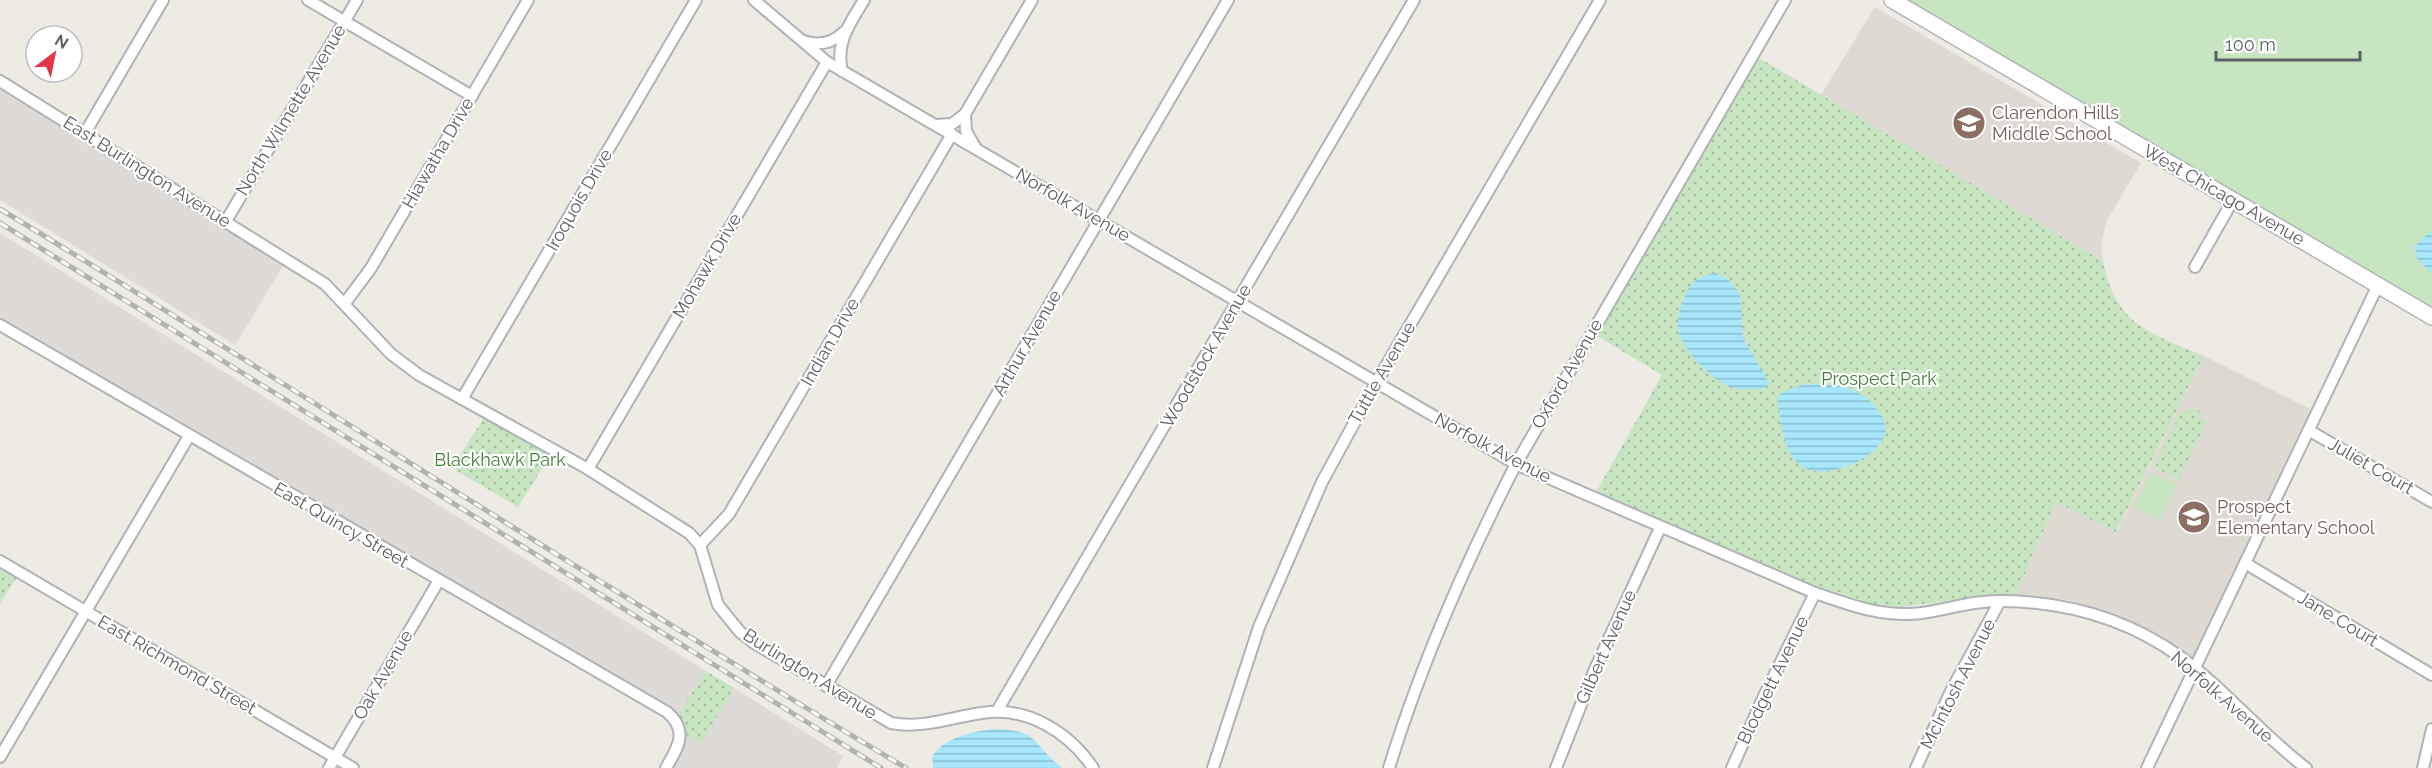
<svg xmlns="http://www.w3.org/2000/svg" width="2432" height="768" font-family="Raleway,sans-serif">
  <style>
    .industrial { fill: #dddad7 }
    .education { fill: #dedad3 }
    .grass { fill: #c8e5c2 }
    .park { fill: url(#park-dots) }
    .water { fill: url(#water-rules) }
    .lines { fill: none; stroke-linecap: round; stroke-linejoin: round }
    .minor-casing { stroke: #b0b3b6; stroke-width: 14 }
    .secondary-casing { stroke: #b1b5b9; stroke-width: 18 }
    .minor { stroke: #fff; stroke-width: 10 }
    .secondary { stroke: #fff; stroke-width: 15 }
    .rail-casing { stroke: #b1b2b2; stroke-width: 5 }
    .rail { stroke: #fff; stroke-width: 3; stroke-dasharray: 9; stroke-linecap: butt }
    .labels { text-anchor: middle; stroke-width: 4.5; stroke-linejoin: round; paint-order: stroke }
    .street-label { font-size: 18px; fill: #5c6164; stroke: #fff }
    .education-label { font-size: 18px; fill: #785e54; stroke: #fff; text-anchor: start }
    .park-label { font-size: 18px; fill: #418037; stroke: #fff }
  </style>
  <defs>
    <pattern id="park-dots" width="8" height="8" patternUnits="userSpaceOnUse" patternTransform="scale(1.5)"><rect width="8" height="8" fill="#c8e5c2"/><path d="M2 2h.1M6 6h.1" fill="none" stroke="#a6bda1" stroke-width="1.8" stroke-linecap="round"/></pattern>
    <pattern id="water-rules" width="6" height="5" patternUnits="userSpaceOnUse" patternTransform="scale(1.5)"><rect width="6" height="5" fill="#a7e6fc"/><path d="M0 2.5h6" fill="none" stroke="#8bbed0"/></pattern>
  </defs>
  <rect width="100%" height="100%" fill="#eeeae4"/>
  <g class="industrial">
    <polygon points="0,87 286,261 235,345 0,200"/>
    <polygon points="0,233 706,671 678,714 657,700 0,321"/>
    <polygon points="734,688 843,756 837,768 672,768 682,749 686,735 701,743"/>
  </g>
  <g class="education">
    <polygon points="1875,7 2141,163 2106,222 2101,247 2103,261 1821,95"/>
    <polygon points="2204,356 2316,412 2192,659 2158,637 2103,611 2069,600 2016,595 2056,502 2117,532"/>
  </g>
  <g class="grass">
    <polygon points="1907,0 2432,0 2432,310"/>
    <polygon points="2152,472 2177,484 2160,520 2134,507"/>
  </g>
  <g class="park">
    <path d="M1759 58 2103 261C2116 326 2149 332 2204 356L2116 532 2056 502 2016 595 1973 597 1902 607 1868 603 1822 589 1595 494 1662 375 1597 336Z"/>
    <polygon points="2190,407 2201,412 2199,417 2207,421 2179,480 2154,467 2182,409 2188,412"/>
    <polygon points="485,416 551,454 518,507 452,468"/>
    <polygon points="0,567 17,577 0,603"/>
    <polygon points="706,671 734,688 701,744 686,735 684,723 678,714"/>
  </g>
  <g class="water">
    <polygon points="2432,230 2432,274 2415,256 2418,253 2413,248"/>
    <path d="M1716 273 1728 279 1740 294 1743 338 1769 383 1764 389C1750 388 1741 392 1728 386 1709 377 1680 348 1678 327 1677 316 1681 306 1685 296 1691 281 1700 275 1716 273Z"/>
    <path d="M1805 384C1835 383 1866 387 1881 416 1884 422 1887 428 1885 434 1877 460 1821 484 1799 464 1782 449 1781 420 1777 399L1781 393Z"/>
    <path d="M994 729C1040 730 1031 743 1062 768H933L932 757C944 737 972 732 994 729Z"/>
  </g>
  <g class="lines">
    <g class="minor-casing">
      <g id="minor">
        <polyline points="308,0 472,96"/>
        <path d="M754 0 827 62 1516 464 1815 593C1850 605 1884 618 1922 613 1949 609 1976 600 2003 601 2066 602 2127 619 2179 656 2225 689 2261 734 2306 768"/>
        <path d="M803 41C818 46 833 43 844 32"/>
        <path d="M842 71C835 43 850 23 864 0"/>
        <path d="M0 81 325 284 391 354 419 375 588 469 689 533 700 545 718 605 740 632 754 643 891 723C923 729 951 717 982 713 1027 706 1069 732 1093 768"/>
        <polyline points="936,125 952,124 965,114"/>
        <polyline points="85,133 163,0"/>
        <polyline points="975,147 966,131 965,114 1032,0"/>
        <polyline points="226,221 357,0"/>
        <polyline points="2195,267 2233,200"/>
        <polyline points="345,303 371,268 528,0"/>
        <path d="M0 325 667 712C689 731 678 747 666 768"/>
        <polyline points="462,399 696,0"/>
        <polyline points="2310,431 2432,502"/>
        <polyline points="588,469 827,62"/>
        <polyline points="700,545 729,514 952,134"/>
        <polyline points="0,561 353,768"/>
        <polyline points="2245,563 2432,675"/>
        <polyline points="826,686 1228,0"/>
        <polyline points="997,711 1414,0"/>
        <polyline points="0,757 189,436"/>
        <polyline points="329,768 438,582"/>
        <polyline points="1213,768 1259,627 1322,482 1376,383 1600,0"/>
        <path d="M1389 768C1421 663 1466 562 1516 464L1785 0"/>
        <polyline points="1556,768 1595,669 1660,528"/>
        <polyline points="1732,768 1764,696 1815,593"/>
        <polyline points="1916,768 1951,691 2000,601"/>
        <polyline points="2147,768 2378,285"/>
        <polyline points="2423,768 2432,729"/>
      </g>
    </g>
    <g class="secondary-casing">
      <polyline id="secondary" points="1892,0 2432,317"/>
    </g>
    <use href="#minor" class="minor"/>
    <use href="#secondary" class="secondary"/>
    <g class="rail-casing">
      <g id="rail">
        <path d="M0 209C303 393 601 586 906 768"/>
        <polyline points="0,223 881,768"/>
      </g>
    </g>
    <use href="#rail" class="rail"/>
  </g>
  <defs>
    <g id="school-disc" transform="scale(1.725)"><circle r="9.5" fill="#8d6e63" stroke="#fff"/><path d="M0-5L7-2L0 1L-7-2ZM-4 1L0 2.5L4 1V4Q0 6-4 4Z" fill="#fff"/></g>
  </defs>
  <g fill-rule="evenodd">
    <use href="#school-disc" x="1969" y="123"/>
    <use href="#school-disc" x="2194" y="517"/>
  </g>
  <g class="labels">
    <g class="street-label">
      <text transform="translate(291 110) rotate(-59)" y="6">North Wilmette Avenue</text>
      <text transform="translate(438 153) rotate(-60)" y="6">Hiawatha Drive</text>
      <text transform="translate(147 172) rotate(32)" y="6">East Burlington Avenue</text>
      <text transform="translate(2224 195) rotate(30)" y="6">West Chicago Avenue</text>
      <text transform="translate(579 200) rotate(-60)" y="6">Iroquois Drive</text>
      <text transform="translate(1073 205) rotate(30)" y="6">Norfolk Avenue</text>
      <text transform="translate(707 266) rotate(-60)" y="6">Mohawk Drive</text>
      <text transform="translate(830 342) rotate(-60)" y="6">Indian Drive</text>
      <text transform="translate(1027 343) rotate(-60)" y="6">Arthur Avenue</text>
      <text transform="translate(1206 356) rotate(-60)" y="6">Woodstock Avenue</text>
      <text transform="translate(1382 373) rotate(-60)" y="6">Tuttle Avenue</text>
      <text transform="translate(1567 374) rotate(-60)" y="6">Oxford Avenue</text>
      <text transform="translate(1493 448) rotate(28)" y="6">Norfolk Avenue</text>
      <text transform="translate(2371 466) rotate(30)" y="6">Juliet Court</text>
      <text transform="translate(341 525) rotate(30)" y="6">East Quincy Street</text>
      <text transform="translate(2338 619) rotate(31)" y="6">Jane Court</text>
      <text transform="translate(1606 647) rotate(-66)" y="6">Gilbert Avenue</text>
      <text transform="translate(177 665) rotate(30)" y="6">East Richmond Street</text>
      <text transform="translate(810 674) rotate(32)" y="6">Burlington Avenue</text>
      <text transform="translate(383 675) rotate(-60)" y="6">Oak Avenue</text>
      <text transform="translate(1773 680) rotate(-64)" y="6">Blodgett Avenue</text>
      <text transform="translate(1958 684) rotate(-63)" y="6">McIntosh Avenue</text>
      <text transform="translate(2222 697) rotate(41)" y="6">Norfolk Avenue</text>
    </g>
    <g class="education-label">
      <text x="1992" y="119">Clarendon Hills<tspan x="1992" dy="21">Middle School</tspan></text>
      <text x="2217" y="513">Prospect<tspan x="2217" dy="21">Elementary School</tspan></text>
    </g>
    <g class="park-label">
      <text x="1879" y="385">Prospect Park</text>
      <text x="500" y="466">Blackhawk Park</text>
    </g>
  </g>
  <g transform="translate(54 54) rotate(32)"><circle r="28" fill="#ffffff" stroke="#bec0c1" stroke-width="1.5"/>
  <path d="M0-4.5L10 22L0 15L-10 22Z" fill="#e23649"/>
  <text y="-9" font-size="16" font-weight="bold" text-anchor="middle" fill="#5c6164">N</text>
  </g>
  <path d="M2216 51v9h144v-9" fill="none" stroke="#5c6164" stroke-width="3"/>
  <text x="2225" y="51" font-size="18" fill="#5c6164" stroke="#ffffff" stroke-width="4.5" paint-order="stroke">100 m</text>
</svg>
